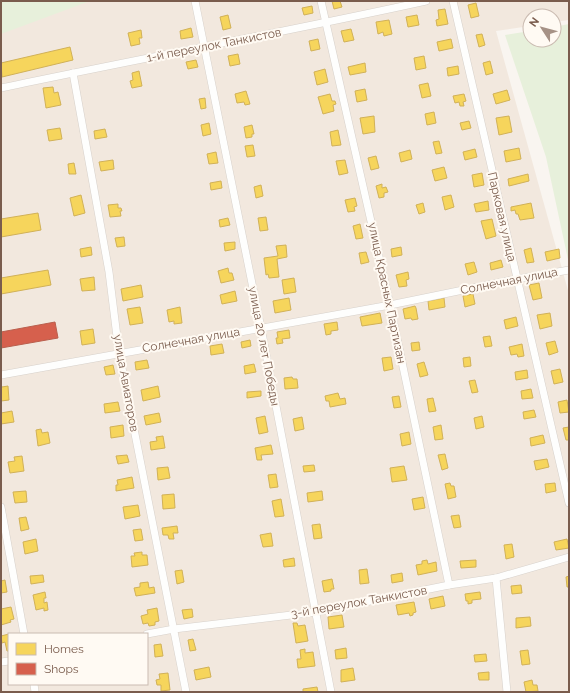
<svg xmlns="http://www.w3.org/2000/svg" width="570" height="693" font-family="Raleway,sans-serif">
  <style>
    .residential { fill: #f2e8de; fill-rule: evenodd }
    .green { fill: #e7f0db }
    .homes { fill: #f6d55c; stroke: #d1b158 }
    .shops { fill: #d6604d; stroke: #ba5f4d }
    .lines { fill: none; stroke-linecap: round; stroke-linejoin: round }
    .minor-casing { stroke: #d7d1cb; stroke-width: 8 }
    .minor { stroke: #fefefd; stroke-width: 7 }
    .labels { text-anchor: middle; stroke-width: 4; stroke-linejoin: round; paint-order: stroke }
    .street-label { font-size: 12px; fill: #7a5c4d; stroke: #fffaf3 }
  </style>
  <rect width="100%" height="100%" fill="#f9f5f0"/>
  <path class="residential" d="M1 1H569V20L554 22V16H530V26L496 31 569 294V692H1ZM9 634H147V684H9Z"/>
  <g class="green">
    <polygon points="1,1 90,1 1,34"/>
    <polygon points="569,24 569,264 546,157 505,35 530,31 530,40 554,40 554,27"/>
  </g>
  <g class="homes">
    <polygon points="332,1 340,1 342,7 334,9"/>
    <polygon points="476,3 479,16 471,18 468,5"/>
    <polygon points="312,6 313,13 304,15 302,8"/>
    <polygon points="445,9 448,24 437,26 436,20 439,19 438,10"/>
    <polygon points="228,15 231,28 223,30 220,17"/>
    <polygon points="417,15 419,25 408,27 406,17"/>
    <polygon points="389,20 392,34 384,36 383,32 378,34 376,22"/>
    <polygon points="191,28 193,37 181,39 180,31"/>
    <polygon points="351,29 354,40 344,42 341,31"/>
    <polygon points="141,30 142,38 139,38 140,44 131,46 128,33"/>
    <polygon points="482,34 485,45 479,47 476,35"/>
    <polygon points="318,39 320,49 311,51 309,41"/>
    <polygon points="451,39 453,48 439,51 437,42"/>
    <polygon points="70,47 73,60 2,77 1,63"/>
    <polygon points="238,54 240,64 230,66 228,56"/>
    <polygon points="424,56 426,68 416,70 414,58"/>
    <polygon points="196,60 198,67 188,69 186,62"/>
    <polygon points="490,61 493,73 486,75 483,63"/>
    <polygon points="365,63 366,72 350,75 348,67"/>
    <polygon points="458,66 459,74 448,76 447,68"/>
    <polygon points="325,69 328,82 317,85 314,72"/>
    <polygon points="139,71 142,86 132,88 130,81 133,80 132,73"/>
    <polygon points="428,83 431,96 422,98 419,85"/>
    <polygon points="53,87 54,93 58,92 61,105 46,108 43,88"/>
    <polygon points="365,89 367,100 357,102 355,91"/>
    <polygon points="507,90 510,100 496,104 493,94"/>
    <polygon points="246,91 250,104 245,105 244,102 237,103 235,94"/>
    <polygon points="330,94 332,101 335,101 336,104 333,105 334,111 323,114 318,97"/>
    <polygon points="464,94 466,101 463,102 464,106 460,106 459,102 455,103 453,96"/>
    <polygon points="205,98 206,108 201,109 199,99"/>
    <polygon points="434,112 436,123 427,125 425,114"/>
    <polygon points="374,116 375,132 363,134 360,118"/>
    <polygon points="509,116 512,132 499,135 496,118"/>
    <polygon points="469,121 471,128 462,130 460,123"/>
    <polygon points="209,123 211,134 203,136 201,125"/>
    <polygon points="252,125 254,134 252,134 252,137 246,138 244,127"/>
    <polygon points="60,128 62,139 49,141 47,130"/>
    <polygon points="105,129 107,137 95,139 94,131"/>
    <polygon points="338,130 341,145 332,146 330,132"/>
    <polygon points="439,141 442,153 436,154 433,142"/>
    <polygon points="253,145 255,156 247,157 245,146"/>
    <polygon points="519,148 521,159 506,162 504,151"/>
    <polygon points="475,149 477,157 465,160 463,152"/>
    <polygon points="410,150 412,159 401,162 399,153"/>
    <polygon points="216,152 218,163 209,164 207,154"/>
    <polygon points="376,156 379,168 371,170 368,158"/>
    <polygon points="113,160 114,169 101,171 99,162"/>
    <polygon points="345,160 348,173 339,175 336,161"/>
    <polygon points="74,163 76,174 69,174 68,164"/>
    <polygon points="444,167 447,178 435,181 432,170"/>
    <polygon points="482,173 484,185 474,187 472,175"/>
    <polygon points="528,174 529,181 509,186 508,179"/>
    <polygon points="221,181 222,188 211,190 210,183"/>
    <polygon points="382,184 382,188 386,187 388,192 384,193 384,197 379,198 376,186"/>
    <polygon points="261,185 263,196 256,198 254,187"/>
    <polygon points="81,195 85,213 74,216 70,198"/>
    <polygon points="451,195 454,207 445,210 442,197"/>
    <polygon points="355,198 357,206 354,207 355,211 348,212 345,200"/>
    <polygon points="488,201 489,210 476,212 474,204"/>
    <polygon points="423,203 425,212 419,214 416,205"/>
    <polygon points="531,203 534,218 520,220 518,214 516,214 515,210 511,211 511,207"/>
    <polygon points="118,204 118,208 121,208 122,211 120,211 121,216 110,217 108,205"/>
    <polygon points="38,213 41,230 1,237 1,219"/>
    <polygon points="266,217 268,230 260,231 258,218"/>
    <polygon points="228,218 230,225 220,227 219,220"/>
    <polygon points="492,219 496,236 486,239 481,221"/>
    <polygon points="360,224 363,238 356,239 353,226"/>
    <polygon points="124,237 125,246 117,247 115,238"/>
    <polygon points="235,242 235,249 225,251 224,243"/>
    <polygon points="286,245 287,257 277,259 279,277 269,278 268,274 266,275 264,258 278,256 276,246"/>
    <polygon points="91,247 92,255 81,257 80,249"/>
    <polygon points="401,247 402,255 392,257 391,249"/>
    <polygon points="531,248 534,262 527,263 524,250"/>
    <polygon points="559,249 560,258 547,261 545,252"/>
    <polygon points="366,252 369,262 361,264 359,253"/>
    <polygon points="501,260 503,267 491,270 490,263"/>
    <polygon points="474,262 477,272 468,275 465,264"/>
    <polygon points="228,268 229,273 232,273 234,280 221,283 218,271"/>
    <polygon points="48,270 51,285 1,294 1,278"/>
    <polygon points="408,272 409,279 406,280 407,286 399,287 396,275"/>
    <polygon points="94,277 95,290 82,291 80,279"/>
    <polygon points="294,278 296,292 284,294 282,280"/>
    <polygon points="539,283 542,298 533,300 529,285"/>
    <polygon points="141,285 143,297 123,301 121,289"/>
    <polygon points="235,291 237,301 222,304 220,295"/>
    <polygon points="473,294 475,304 465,307 463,296"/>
    <polygon points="289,298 291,310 275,313 273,301"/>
    <polygon points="444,298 445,307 429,310 428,301"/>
    <polygon points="415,306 416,308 418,319 412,320 411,318 405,319 403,309"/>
    <polygon points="140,307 143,323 130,325 127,309"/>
    <polygon points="180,307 182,323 174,324 174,321 169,322 167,310"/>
    <polygon points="380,313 382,323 362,326 360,317"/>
    <polygon points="550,313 552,326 540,329 537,315"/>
    <polygon points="516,317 518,326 506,329 504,320"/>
    <polygon points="337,322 338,330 331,331 331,334 326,335 324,324"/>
    <polygon points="93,329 95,343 82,345 80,331"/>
    <polygon points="289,330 290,338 282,339 283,343 277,344 276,338 278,338 277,332"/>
    <polygon points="490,336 492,346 485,347 483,337"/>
    <polygon points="250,340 251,346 242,348 241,342"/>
    <polygon points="555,341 558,352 549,355 546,343"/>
    <polygon points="419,342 420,350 412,351 411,343"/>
    <polygon points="222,344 224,353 211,355 210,346"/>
    <polygon points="522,344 524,356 518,357 517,354 511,355 509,347"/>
    <polygon points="391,357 393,369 384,371 382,358"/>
    <polygon points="470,357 471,366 464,367 463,358"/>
    <polygon points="147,360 149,368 136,370 135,362"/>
    <polygon points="424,362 428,375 420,377 417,364"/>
    <polygon points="254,364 256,372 245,374 244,366"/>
    <polygon points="113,365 115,374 106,375 104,367"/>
    <polygon points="560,369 563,382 554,384 551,371"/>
    <polygon points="527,370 528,378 516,380 515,372"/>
    <polygon points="292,377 293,379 297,379 298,388 285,389 284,378"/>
    <polygon points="475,380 478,392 472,393 469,381"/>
    <polygon points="1,385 2,387 8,386 9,400 1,401"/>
    <polygon points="158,386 160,397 143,401 141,390"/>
    <polygon points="531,389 533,398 522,399 521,391"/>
    <polygon points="261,391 261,396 247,398 247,392"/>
    <polygon points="338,393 340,399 345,398 346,404 330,407 329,401 326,401 325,396"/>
    <polygon points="399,396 401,407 394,408 392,397"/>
    <polygon points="433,398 436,411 429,412 427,399"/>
    <polygon points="567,400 569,412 560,413 558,402"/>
    <polygon points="118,402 120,411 105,413 104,404"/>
    <polygon points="534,410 536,417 524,419 523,412"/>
    <polygon points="12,411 14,422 1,424 1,413"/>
    <polygon points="159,413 161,422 146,425 144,416"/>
    <polygon points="265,416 268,432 259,434 256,418"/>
    <polygon points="482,416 484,427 476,429 474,418"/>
    <polygon points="302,417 304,429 295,431 293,419"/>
    <polygon points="123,425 124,436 111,438 110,427"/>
    <polygon points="441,425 443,439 435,440 433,427"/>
    <polygon points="569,427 569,440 566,440 563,428"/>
    <polygon points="41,429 42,433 48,432 50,443 38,446 36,430"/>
    <polygon points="409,432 411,444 402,446 400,434"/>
    <polygon points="543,435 545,443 531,446 530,438"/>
    <polygon points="163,436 165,448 151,450 150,442 157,441 156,437"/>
    <polygon points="271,445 273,454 261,455 262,460 257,460 255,448"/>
    <polygon points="445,454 448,468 442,470 438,455"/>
    <polygon points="127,455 129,462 118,464 116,456"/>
    <polygon points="22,456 24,471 10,473 8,462 15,461 14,457"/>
    <polygon points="547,459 549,467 536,470 534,461"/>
    <polygon points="314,465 315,471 304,472 303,466"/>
    <polygon points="404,466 407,480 392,482 390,468"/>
    <polygon points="168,467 170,478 158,480 157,468"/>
    <polygon points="276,474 278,487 270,488 268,475"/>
    <polygon points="132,477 134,488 116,491 116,485 118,485 117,480"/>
    <polygon points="450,483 451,486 454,486 456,497 448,499 445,484"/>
    <polygon points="555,483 556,491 546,493 545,484"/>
    <polygon points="26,491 27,502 15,503 13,492"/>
    <polygon points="322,491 323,500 308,502 307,493"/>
    <polygon points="174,494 175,508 163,509 162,495"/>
    <polygon points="423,497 425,508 414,510 412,499"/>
    <polygon points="281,499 284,516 275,517 272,501"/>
    <polygon points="138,505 140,516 125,519 123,507"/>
    <polygon points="459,515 461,527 454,528 451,516"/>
    <polygon points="26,517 29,529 21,531 19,518"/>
    <polygon points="320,524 322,538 314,539 312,525"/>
    <polygon points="177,526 178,533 173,533 174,539 169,539 168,535 163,535 162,528"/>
    <polygon points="141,529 143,540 135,541 133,530"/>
    <polygon points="271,533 273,546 263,547 260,535"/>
    <polygon points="36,539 38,551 25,554 23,542"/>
    <polygon points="567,539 569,548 556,550 554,542"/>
    <polygon points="512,544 514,557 506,559 504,545"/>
    <polygon points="142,552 142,555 147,555 148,565 132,567 131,556 135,556 134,553"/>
    <polygon points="294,558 295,566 284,567 283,560"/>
    <polygon points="427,560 428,564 436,562 437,571 418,575 416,565 422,564 422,561"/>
    <polygon points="476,560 476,567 461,568 460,561"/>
    <polygon points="367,569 369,583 360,584 359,570"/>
    <polygon points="182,570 184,582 177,584 175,571"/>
    <polygon points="402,573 403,581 392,583 391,575"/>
    <polygon points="43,575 44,582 31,584 30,576"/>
    <polygon points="569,576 569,587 567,587 566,577"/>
    <polygon points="332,579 334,589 331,589 331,591 324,592 322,581"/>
    <polygon points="5,580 7,592 1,593 1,581"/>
    <polygon points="148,582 149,588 154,587 155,593 136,596 134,588 140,587 140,583"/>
    <polygon points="521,585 522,593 512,594 511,586"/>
    <polygon points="45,592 46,598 44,598 44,603 47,602 48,610 44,611 44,608 36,610 33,595"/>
    <polygon points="480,592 481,599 472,600 472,603 468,604 468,601 466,601 465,594"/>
    <polygon points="443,596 445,606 431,609 429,599"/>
    <polygon points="414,602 416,612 413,613 413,615 410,616 409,613 398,615 396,605"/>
    <polygon points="11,607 14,619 10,620 11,622 1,625 1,609"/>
    <polygon points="157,608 159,621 155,622 155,625 149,626 148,623 143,624 141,616 148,614 147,610"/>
    <polygon points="192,609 193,617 184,619 182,610"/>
    <polygon points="342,615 344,627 329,629 328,617"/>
    <polygon points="530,617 531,626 516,628 516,618"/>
    <polygon points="293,623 297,623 298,626 305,625 308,641 296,643"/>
    <polygon points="9,634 9,651 7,651 5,642 2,643 1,636"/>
    <polygon points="193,639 196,650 190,651 188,640"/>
    <polygon points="161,644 163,656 155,657 154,645"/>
    <polygon points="346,648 347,658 336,659 335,650"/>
    <polygon points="305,649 305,653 313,652 315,666 298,668 297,659 301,659 300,650"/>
    <polygon points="528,650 530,664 522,665 520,651"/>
    <polygon points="486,654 487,661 475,662 474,655"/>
    <polygon points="209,667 211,677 196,680 194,670"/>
    <polygon points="353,668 355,680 341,682 341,670"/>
    <polygon points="489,672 489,680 479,680 478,673"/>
    <polygon points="168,673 170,690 161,691 161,685 157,685 156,680 160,679 159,674"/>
    <polygon points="532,680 533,685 537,685 538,691 526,692 524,682"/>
    <polygon points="317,687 318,692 303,692 303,689"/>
  </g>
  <polygon class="shops" points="55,322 58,338 1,348 1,332"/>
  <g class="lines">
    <g class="minor-casing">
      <g id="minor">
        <polyline points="195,1 261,328 331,692"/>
        <polyline points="321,1 390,305 449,585"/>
        <polyline points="453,1 569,503"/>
        <polyline points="73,73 109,272 119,353 186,692"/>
        <path d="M1 88C143 58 285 32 426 1"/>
        <polyline points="1,375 390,305 517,279 569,270"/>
        <polyline points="1,507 24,634"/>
        <polyline points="496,578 507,692"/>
        <polyline points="147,634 174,629 316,612 449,585 496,578 569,557"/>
        <polyline points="1,662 9,661"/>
        <polyline points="34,684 35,692"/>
      </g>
    </g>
    <use href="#minor" class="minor"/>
  </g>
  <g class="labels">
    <g class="street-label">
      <text transform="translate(214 45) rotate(-11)" y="4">1-й переулок Танкистов</text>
      <text transform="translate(502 217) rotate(77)" y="4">Парковая улица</text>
      <text transform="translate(509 281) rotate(-11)" y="4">Солнечная улица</text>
      <text transform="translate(387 293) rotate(78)" y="4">улица Красных Партизан</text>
      <text transform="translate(191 340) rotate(-10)" y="4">Солнечная улица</text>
      <text transform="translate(264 346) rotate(79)" y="4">улица 20 лет Победы</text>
      <text transform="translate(126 383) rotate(80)" y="4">улица Авиаторов</text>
      <text transform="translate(359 602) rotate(-10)" y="4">3-й переулок Танкистов</text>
    </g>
  </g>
  <rect width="570" height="693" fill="none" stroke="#7a5c4d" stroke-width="4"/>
  <rect x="8" y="633" width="140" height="52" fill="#fffaf3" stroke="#cabbb1"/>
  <rect x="16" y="643" width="20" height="12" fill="#f6d55c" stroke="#cabbb1"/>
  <text x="44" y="653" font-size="12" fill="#7a5c4d">Homes</text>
  <rect x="16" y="663" width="20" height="12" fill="#d6604d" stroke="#cabbb1"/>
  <text x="44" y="673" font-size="12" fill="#7a5c4d">Shops</text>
  <g transform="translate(542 28) rotate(306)"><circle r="19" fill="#fffaf3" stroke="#cabbb1"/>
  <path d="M0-3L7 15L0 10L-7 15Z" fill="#a69286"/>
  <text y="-6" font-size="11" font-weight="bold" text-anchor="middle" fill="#7a5c4d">N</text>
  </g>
</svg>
